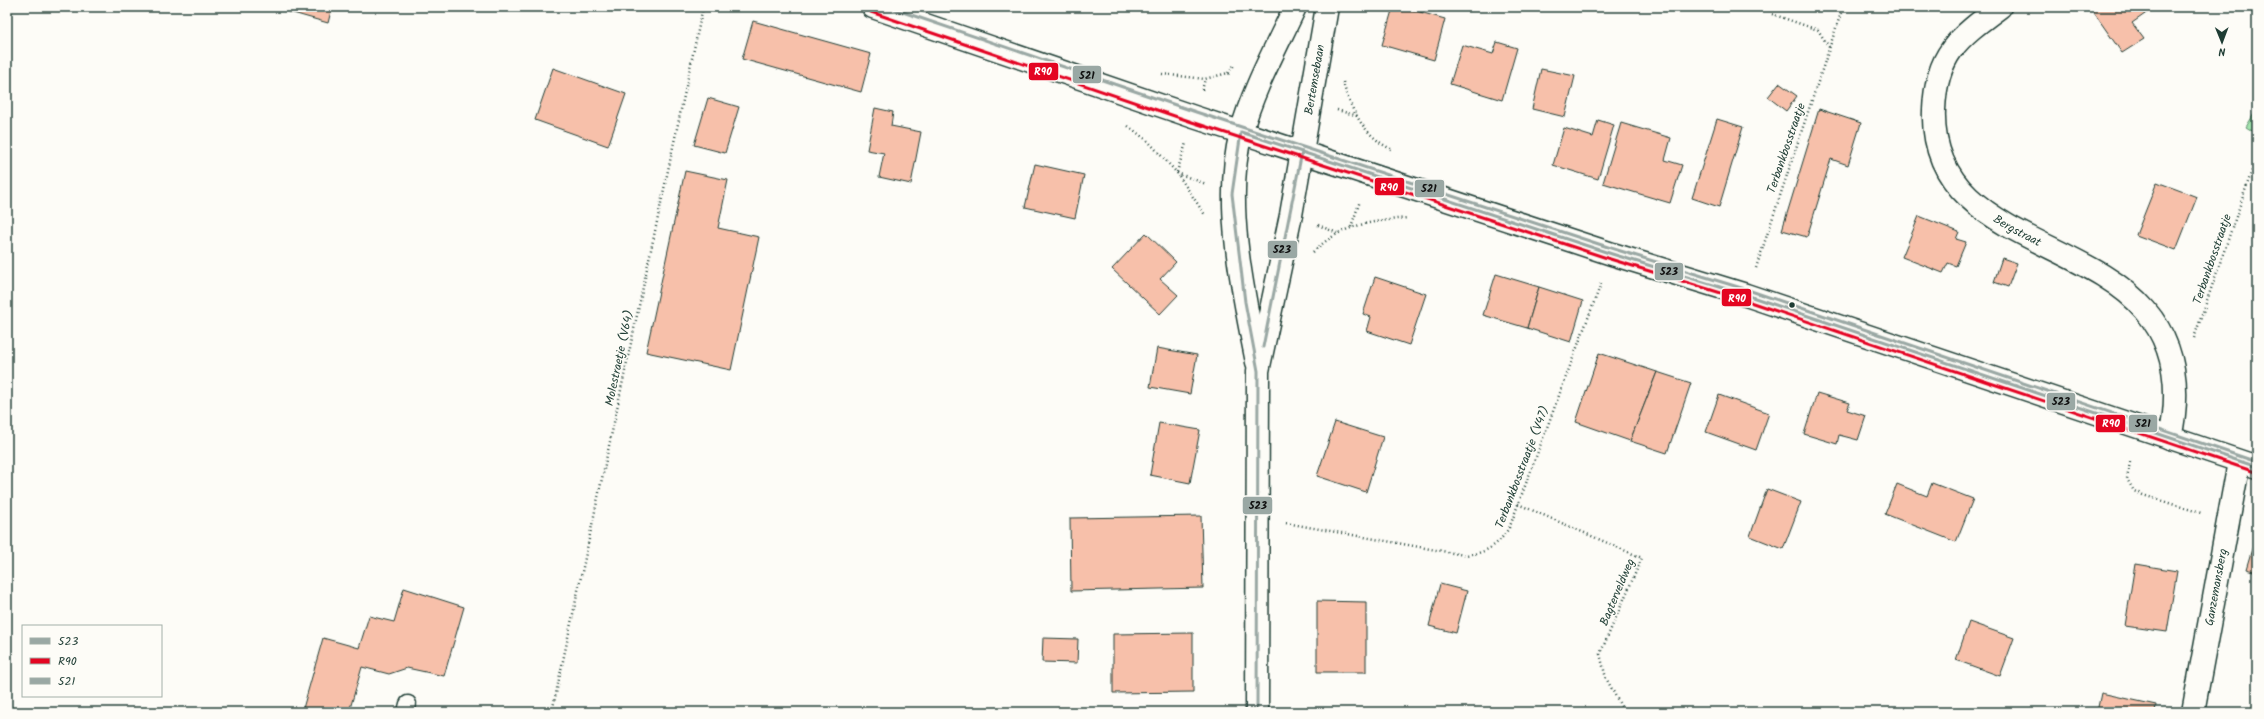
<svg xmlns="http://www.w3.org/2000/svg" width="2264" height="719" font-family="Kalam,sans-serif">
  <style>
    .green { fill: #a3e4ad; stroke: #619070 }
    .building { fill: #f7c0aa; stroke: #1f3d34 }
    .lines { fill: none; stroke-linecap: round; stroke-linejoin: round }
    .service-casing { stroke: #1f3d34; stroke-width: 19 }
    .minor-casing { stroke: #1f3d34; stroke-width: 25 }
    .tertiary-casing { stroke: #1f3d34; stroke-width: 25 }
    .primary-casing { stroke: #1f3d34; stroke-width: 25 }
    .path { stroke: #1f3d34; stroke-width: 2.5; stroke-dasharray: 1 3; stroke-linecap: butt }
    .service { stroke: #fdfcf7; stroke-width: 16 }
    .minor { stroke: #fdfcf7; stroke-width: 22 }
    .tertiary { stroke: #fdfcf7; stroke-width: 22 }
    .primary { stroke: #fdfcf7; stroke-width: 22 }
    .bus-1-casing { stroke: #fdfcf7; stroke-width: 6 }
    .bus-2-casing { stroke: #fdfcf7; stroke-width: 6 }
    .bus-3-casing { stroke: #fdfcf7; stroke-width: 6 }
    .bus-1 { stroke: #9aa8a4; stroke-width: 3 }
    .bus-2 { stroke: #e40521; stroke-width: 3 }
    .bus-3 { stroke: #9aa8a4; stroke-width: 3 }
    .bus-dot { fill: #1f3d34; stroke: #fdfcf7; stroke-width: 1.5 }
    .labels { text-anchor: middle; stroke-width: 3; stroke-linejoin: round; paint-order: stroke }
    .street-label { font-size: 12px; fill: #1f3d34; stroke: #fdfcf7 }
    .line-badge { stroke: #fdfcf7; stroke-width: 1.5 }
    .badge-label { font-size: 11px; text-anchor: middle; font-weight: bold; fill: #fff }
    .pale-badge-label { font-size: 11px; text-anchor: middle; font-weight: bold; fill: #111 }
  </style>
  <rect width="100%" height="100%" fill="#fdfcf7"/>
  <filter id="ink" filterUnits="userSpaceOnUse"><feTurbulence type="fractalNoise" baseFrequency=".025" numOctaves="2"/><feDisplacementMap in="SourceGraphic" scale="8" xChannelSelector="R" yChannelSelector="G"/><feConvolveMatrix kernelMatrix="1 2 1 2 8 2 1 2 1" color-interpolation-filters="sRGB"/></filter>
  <g filter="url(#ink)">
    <polygon class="green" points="2257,109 2257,134 2246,127"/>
    <g class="building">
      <polygon points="272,7 332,7 328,23"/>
      <polygon points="1393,7 1402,7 1445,19 1434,60 1382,45"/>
      <polygon points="1731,7 1742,7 1741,10"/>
      <polygon points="1887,7 1900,7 1898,10"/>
      <polygon points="2090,7 2155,7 2132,23 2144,39 2122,53"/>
      <polygon points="753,21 871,54 861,92 742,59"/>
      <polygon points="1497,42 1517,48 1502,100 1450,84 1462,45 1493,54"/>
      <polygon points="553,68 626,94 608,146 535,120"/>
      <polygon points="1541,69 1575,76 1565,117 1532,109"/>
      <polygon points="1779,83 1797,96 1786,111 1768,97"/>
      <polygon points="708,98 739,107 725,153 694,145"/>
      <polygon points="875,108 893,112 891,126 921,132 911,184 879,177 884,153 867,150"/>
      <polygon points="1819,109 1861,123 1848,165 1831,159 1807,237 1782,230"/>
      <polygon points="1717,119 1743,127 1719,207 1692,198"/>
      <polygon points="1598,120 1614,125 1598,179 1553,165 1564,128 1593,137"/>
      <polygon points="1621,123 1671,138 1665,160 1682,165 1670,203 1603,183"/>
      <polygon points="1035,164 1084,175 1075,218 1025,207"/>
      <polygon points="685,171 728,180 718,228 759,237 731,370 646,352"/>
      <polygon points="2157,182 2197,197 2176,250 2136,235"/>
      <polygon points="1919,216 1959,232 1956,239 1966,242 1956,266 1948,263 1943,273 1902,257"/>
      <polygon points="1146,233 1176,262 1160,279 1178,295 1160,314 1112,269"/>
      <polygon points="2002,258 2017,263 2008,287 1994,282"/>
      <polygon points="1496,274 1539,287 1527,328 1483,315"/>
      <polygon points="1375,277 1426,294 1409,345 1367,331 1371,317 1363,314"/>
      <polygon points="2257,280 2257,289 2254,287"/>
      <polygon points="1539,287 1583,301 1571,342 1527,328"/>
      <polygon points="1157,348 1197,355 1190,394 1150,387"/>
      <polygon points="1599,353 1657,372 1630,441 1576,422"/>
      <polygon points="1657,372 1691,383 1667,453 1630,441"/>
      <polygon points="1817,393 1850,403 1847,410 1866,416 1858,440 1839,435 1837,444 1804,434"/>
      <polygon points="1719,395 1769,413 1756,450 1706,432"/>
      <polygon points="1335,422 1383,437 1366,492 1317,476"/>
      <polygon points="1159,423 1200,430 1190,483 1150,475"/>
      <polygon points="1932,483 1973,499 1956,542 1885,514 1897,484 1927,496"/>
      <polygon points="1767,489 1801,502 1783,549 1750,536"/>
      <polygon points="1201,516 1203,588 1071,591 1070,518"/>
      <polygon points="2257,532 2257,572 2246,569"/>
      <polygon points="2135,564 2177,571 2167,632 2125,626"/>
      <polygon points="1440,584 1467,591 1456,633 1429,626"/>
      <polygon points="404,588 464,607 444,676 407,668 389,674 362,667 349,712 302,712 323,638 359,648 369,616 394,622"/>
      <polygon points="1317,601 1366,602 1366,672 1317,672"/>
      <polygon points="1969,622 2014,638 2000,676 1956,660"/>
      <polygon points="1193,633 1193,692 1113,693 1113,634"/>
      <polygon points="1043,638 1078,639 1077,663 1042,662"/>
      <polygon points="2101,693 2156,705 2155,712 2097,712"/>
    </g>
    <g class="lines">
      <g class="service-casing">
        <polyline id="service" points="406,712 408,704"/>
      </g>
      <g class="minor-casing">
        <g id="minor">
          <path id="s1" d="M2000 7C1958 38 1936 54 1934 110 1929 235 2082 236 2145 310 2177 347 2180 393 2170 438"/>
          <path id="s2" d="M2193 712 2239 462"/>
        </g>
      </g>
      <g class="tertiary-casing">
        <g id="tertiary">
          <path d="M1257 362C1243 293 1223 201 1241 133 1253 89 1276 48 1295 7"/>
          <path id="s3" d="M1257 712 1258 371 1291 215 1327 7"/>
        </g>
      </g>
      <g class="primary-casing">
        <polyline id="primary" points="873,7 1194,117 1612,254 1746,295 2257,467"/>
      </g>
      <g class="path">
        <polyline points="1772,14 1818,30 1829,47"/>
        <polyline points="1228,73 1235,64"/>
        <polyline points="1162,74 1205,79 1228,73 1232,75"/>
        <path d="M1343 82C1350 110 1366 138 1393 150"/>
        <polyline points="1202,90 1205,79"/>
        <polyline points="1337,110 1358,116"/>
        <polyline points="1128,126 1148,141 1177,173 1205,215"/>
        <polyline points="1177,172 1186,143"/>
        <polyline points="1177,173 1206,184"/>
        <polyline points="1318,225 1337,233"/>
        <polyline points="1351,227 1360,201"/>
        <path d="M1313 252C1342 224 1369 222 1407 218"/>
        <polyline points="1756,268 1843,7"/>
        <polyline points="2194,338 2257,156"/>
        <polyline points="2130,462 2127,479 2134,491 2143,495 2201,513"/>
        <polyline points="1518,504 1642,558 1600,654 1606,678 1624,712"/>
        <path d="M1286 523 1464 555C1486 554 1499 545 1510 526L1602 281"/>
        <polyline points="552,712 703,7"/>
      </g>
      <use href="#service" class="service"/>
      <use href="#minor" class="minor"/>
      <use href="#tertiary" class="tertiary"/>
      <use href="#primary" class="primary"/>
      <g class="bus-1-casing">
        <g id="bus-1">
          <polyline points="1263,347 1302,152"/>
          <polyline points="1257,712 1258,371 1245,302 1232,194 1241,132 1612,254 1746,295 2257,467"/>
        </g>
      </g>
      <g class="bus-2-casing">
        <polyline id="bus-2" points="871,12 1192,122 1610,259 1744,300 2255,472"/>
      </g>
      <g class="bus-3-casing">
        <polyline id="bus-3" points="888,7 1196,112 1614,249 1748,290 2257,462"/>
      </g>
      <use href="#bus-1" class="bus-1"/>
      <use href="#bus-2" class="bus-2"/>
      <use href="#bus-3" class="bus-3"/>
    </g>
  </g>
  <circle class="bus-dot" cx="1792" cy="305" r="3.5"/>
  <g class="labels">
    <g class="street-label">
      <text dy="4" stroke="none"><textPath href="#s3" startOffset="638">Bertemsebaan</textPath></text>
      <text transform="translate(1786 148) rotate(-71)" y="4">Terbankbosstraatje</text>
      <text dy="4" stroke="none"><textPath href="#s1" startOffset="285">Bergstraat</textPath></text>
      <text transform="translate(2212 259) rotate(-71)" y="4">Terbankbosstraatje</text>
      <text transform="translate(619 358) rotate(-78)" y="4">Molestraetje (V64)</text>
      <text transform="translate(1522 467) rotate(-69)" y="4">Terbankbosstraatje (V47)</text>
      <text dy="4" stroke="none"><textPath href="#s2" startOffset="127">Ganzemansberg</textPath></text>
      <text transform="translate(1617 592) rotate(-67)" y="4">Bagterveldweg</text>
    </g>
  </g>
  <g class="line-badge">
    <rect x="1028" y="62" width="31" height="19" rx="4" fill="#e40521"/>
    <rect x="1072" y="65" width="30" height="19" rx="4" fill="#9aa8a4"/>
    <rect x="1374" y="177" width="31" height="19" rx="4" fill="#e40521"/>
    <rect x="1414" y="179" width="31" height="19" rx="4" fill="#9aa8a4"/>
    <rect x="1267" y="240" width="31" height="19" rx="4" fill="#9aa8a4"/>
    <rect x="1654" y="262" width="30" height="19" rx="4" fill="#9aa8a4"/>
    <rect x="1721" y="288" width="31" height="19" rx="4" fill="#e40521"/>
    <rect x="2046" y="392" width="30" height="19" rx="4" fill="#9aa8a4"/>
    <rect x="2095" y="414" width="31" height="19" rx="4" fill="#e40521"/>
    <rect x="2128" y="414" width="30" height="19" rx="4" fill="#9aa8a4"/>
    <rect x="1242" y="496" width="31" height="19" rx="4" fill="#9aa8a4"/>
  </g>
  <g class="badge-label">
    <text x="1043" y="75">R90</text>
    <text x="1389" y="191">R90</text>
    <text x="1737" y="302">R90</text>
    <text x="2111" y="427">R90</text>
  </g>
  <g class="pale-badge-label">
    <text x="1087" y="79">521</text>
    <text x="1429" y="192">521</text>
    <text x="1282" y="253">523</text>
    <text x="1669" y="275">523</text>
    <text x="2061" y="405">523</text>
    <text x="2143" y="427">521</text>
    <text x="1258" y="509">523</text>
  </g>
  <rect width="2264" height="719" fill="none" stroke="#fdfcf7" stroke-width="24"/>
  <rect x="12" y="12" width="2240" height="695" fill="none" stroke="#1f3d34" stroke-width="1.5" filter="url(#ink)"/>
  <rect x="22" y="625" width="140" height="72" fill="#fdfcf7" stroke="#a4b0a9"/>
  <rect x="30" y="638" width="20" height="6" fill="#9aa8a4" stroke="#a4b0a9"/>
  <text x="58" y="645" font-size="12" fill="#1f3d34">523</text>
  <rect x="30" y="658" width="20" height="6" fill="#e40521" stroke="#a4b0a9"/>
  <text x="58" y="665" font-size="12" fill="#1f3d34">R90</text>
  <rect x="30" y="678" width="20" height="6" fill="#9aa8a4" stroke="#a4b0a9"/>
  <text x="58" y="685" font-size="12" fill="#1f3d34">521</text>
  <g transform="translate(2222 42) rotate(179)" stroke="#fdfcf7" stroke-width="3" paint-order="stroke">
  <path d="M0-3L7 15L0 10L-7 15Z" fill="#1f3d34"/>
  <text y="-6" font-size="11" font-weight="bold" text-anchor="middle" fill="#1f3d34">N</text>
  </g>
</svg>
